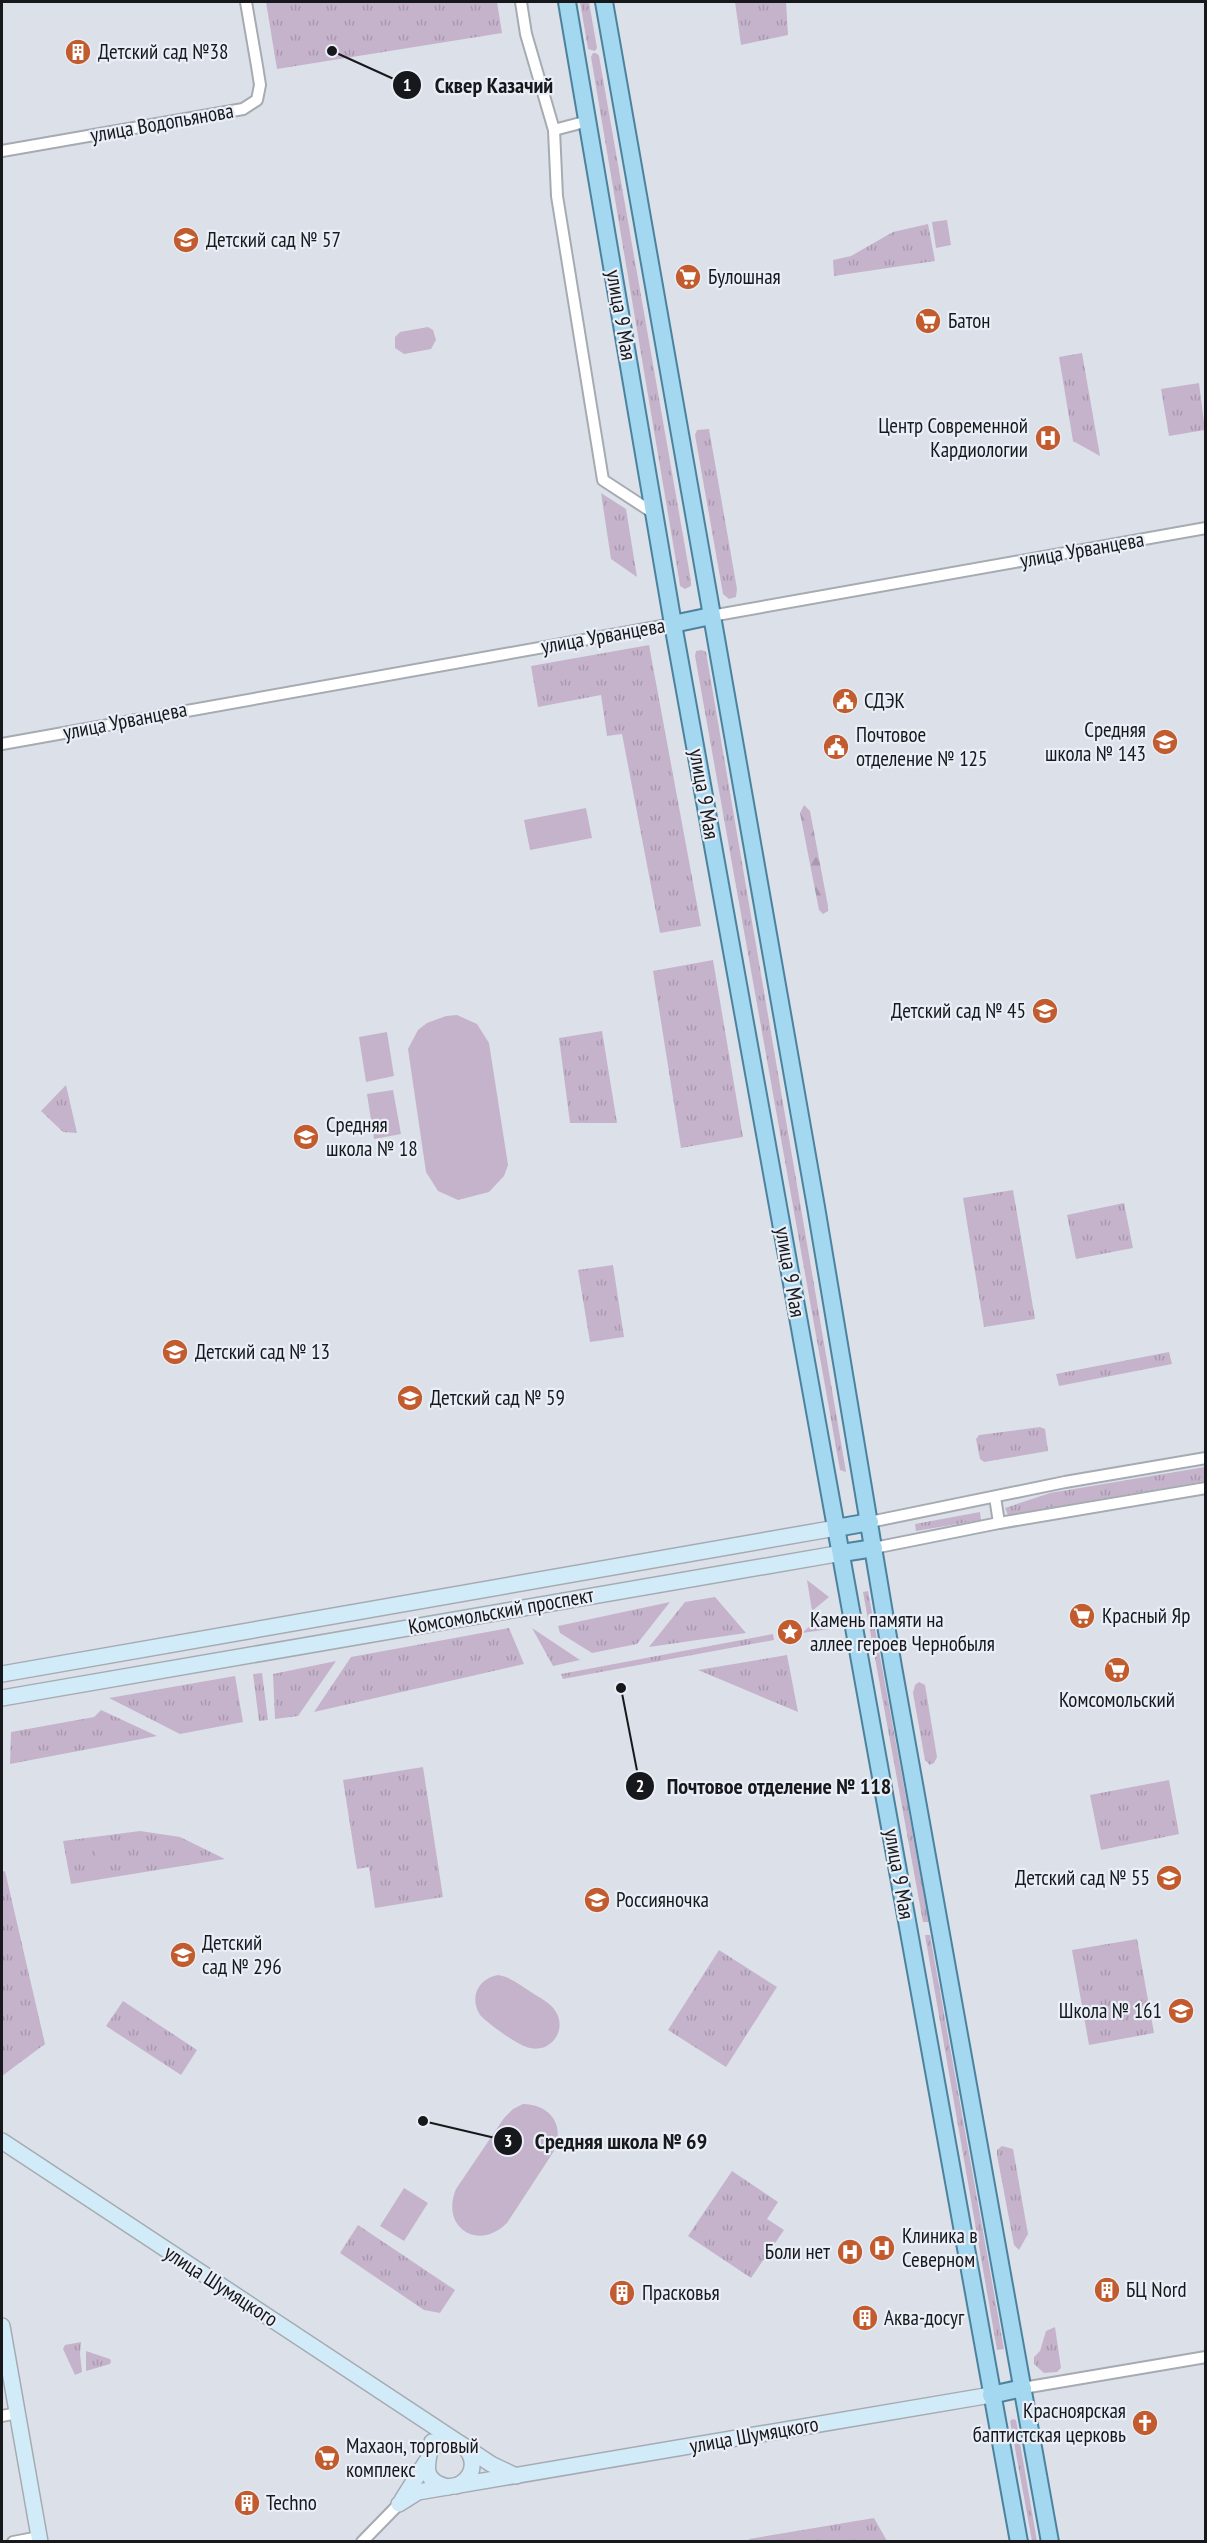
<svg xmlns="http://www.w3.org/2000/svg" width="1207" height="2543" font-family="'PT Sans Narrow',sans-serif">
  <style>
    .grass { fill: url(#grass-tufts) }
    .forest { fill: url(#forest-firs) }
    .pitch { fill: #c5b3cc }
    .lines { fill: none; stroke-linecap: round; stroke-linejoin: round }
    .street-casing { stroke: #a6abb2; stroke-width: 14 }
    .secondary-casing { stroke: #a6abb2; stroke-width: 18 }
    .primary-casing { stroke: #4b839f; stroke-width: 20 }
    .street { stroke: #fff; stroke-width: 10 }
    .secondary { stroke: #d2ebf8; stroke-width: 15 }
    .primary { stroke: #a4d7f0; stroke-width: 16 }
    .labels { text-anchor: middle; stroke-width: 4.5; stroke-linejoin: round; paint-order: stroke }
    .poi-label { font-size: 21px; fill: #16181b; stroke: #e9eef7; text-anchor: start }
    .street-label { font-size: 21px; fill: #16181b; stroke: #e9eef7 }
    .leader { fill: none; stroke: #16181b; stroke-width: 2 }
    .callout-dot { fill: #16181b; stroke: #e9eef7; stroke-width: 2 }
    .mark-label { font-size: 18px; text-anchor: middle; font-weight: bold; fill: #fff }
    .callout-label { font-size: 22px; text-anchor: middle; font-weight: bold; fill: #16181b; stroke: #e9eef7; stroke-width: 4.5; stroke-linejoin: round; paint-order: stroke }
  </style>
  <defs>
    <pattern id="grass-tufts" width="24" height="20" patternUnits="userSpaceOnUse" patternTransform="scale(1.5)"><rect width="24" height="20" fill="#c5b3cc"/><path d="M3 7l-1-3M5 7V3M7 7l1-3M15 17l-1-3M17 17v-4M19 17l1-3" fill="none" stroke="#a899af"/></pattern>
    <pattern id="forest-firs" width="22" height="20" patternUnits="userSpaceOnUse" patternTransform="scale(1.5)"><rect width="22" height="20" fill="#c5b3cc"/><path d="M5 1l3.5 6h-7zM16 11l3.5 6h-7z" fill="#a899af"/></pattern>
  </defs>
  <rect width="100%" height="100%" fill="#dce1e9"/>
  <g class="grass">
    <polygon points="266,2 497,2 502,33 277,69"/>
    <polygon points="580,2 589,2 597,48 595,51 588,49"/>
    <polygon points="735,2 786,2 788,35 741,45"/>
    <polygon points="593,53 596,53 599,56 691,581 691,586 685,589 680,586 679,579 591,57"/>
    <polygon points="928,224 935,261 834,276 833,260 851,256 893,232"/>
    <polygon points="1082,353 1100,456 1073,441 1059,357"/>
    <polygon points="1199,383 1205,430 1169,436 1161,389"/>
    <polygon points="709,429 737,589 736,597 729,599 723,594 695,435 697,430"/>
    <polygon points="601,493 626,509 637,577 611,559"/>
    <polygon points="649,645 701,926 660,933 622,734 607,736 601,695 538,707 531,666"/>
    <polygon points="702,650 706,652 846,1472 840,1470 695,656 696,651"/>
    <polygon points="713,960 743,1137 681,1148 653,971"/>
    <polygon points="602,1031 617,1123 570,1123 559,1038"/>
    <polygon points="66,1085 77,1133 63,1132 41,1111"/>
    <polygon points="1013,1190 1035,1319 984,1327 963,1198"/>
    <polygon points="1124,1203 1133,1248 1076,1259 1067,1215"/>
    <polygon points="613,1265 624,1337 590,1342 578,1270"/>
    <polygon points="1169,1352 1172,1364 1059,1386 1056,1374"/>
    <polygon points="1040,1427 1045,1429 1048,1451 984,1462 980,1459 976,1439 979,1435"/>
    <polygon points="1205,1467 1205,1481 1008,1515 1005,1508 1050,1493"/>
    <polygon points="980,1512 981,1520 916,1531 915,1524"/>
    <polygon points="807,1580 829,1597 812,1611"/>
    <polygon points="868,1591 929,1922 923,1922 863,1592"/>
    <polygon points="715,1597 746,1633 649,1647 685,1602"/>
    <polygon points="670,1602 637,1644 592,1653 560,1633 558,1626"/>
    <polygon points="819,1618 830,1629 802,1633"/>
    <polygon points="509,1628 524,1664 314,1712 351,1657"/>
    <polygon points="532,1628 580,1660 553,1666"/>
    <polygon points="773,1634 774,1640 563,1679 561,1674"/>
    <polygon points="787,1655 798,1712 698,1670"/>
    <polygon points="336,1661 298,1716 275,1719 273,1674"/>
    <polygon points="262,1673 268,1720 259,1721 253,1674"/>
    <polygon points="235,1676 243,1722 180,1734 109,1698"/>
    <polygon points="919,1682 925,1685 937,1757 934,1763 930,1765 925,1760 913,1693 915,1685"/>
    <polygon points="101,1710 157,1736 10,1764 11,1732 94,1717"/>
    <polygon points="423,1767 443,1897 375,1908 369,1867 357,1869 343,1780"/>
    <polygon points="1169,1780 1179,1834 1101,1850 1090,1795"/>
    <polygon points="140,1831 180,1837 225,1859 71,1884 63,1841"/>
    <polygon points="5,1871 45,2044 2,2076 2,1872"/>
    <polygon points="925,1935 930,1935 1004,2349 997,2350"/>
    <polygon points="1137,1939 1154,2033 1089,2045 1072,1950"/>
    <polygon points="719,1950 777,1987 726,2067 668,2030"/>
    <polygon points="123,2001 197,2050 181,2075 106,2026"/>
    <polygon points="1002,2146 1013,2149 1028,2234 1019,2250 1014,2245 997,2155 997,2150"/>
    <polygon points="732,2171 778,2202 767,2219 784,2230 751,2278 688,2236"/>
    <polygon points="358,2225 455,2290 440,2313 424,2310 340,2253"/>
    <polygon points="1055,2327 1061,2368 1057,2372 1044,2373 1034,2364 1034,2357 1040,2351 1046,2331"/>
    <polygon points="81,2342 80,2354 82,2372 75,2375 63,2349 65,2345"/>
    <polygon points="86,2351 110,2359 111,2361 110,2364 86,2371"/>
    <polygon points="1013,2419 1016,2420 1037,2541 1032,2541 1010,2421"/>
    <polygon points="874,2518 887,2541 750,2542 749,2539"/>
  </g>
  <polygon class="forest" points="804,805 810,811 828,906 828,911 823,914 819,910 800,813"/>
  <g class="pitch">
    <polygon points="947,220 951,245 936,248 932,222"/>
    <polygon points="428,327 433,330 436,340 431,349 404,354 395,348 395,337 400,332"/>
    <polygon points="586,808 592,838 530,850 524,820"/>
    <polygon points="457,1015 477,1024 489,1043 508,1165 504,1176 489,1192 458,1200 438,1191 426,1172 408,1049 418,1030 427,1023 446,1016"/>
    <polygon points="387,1032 394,1076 366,1082 359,1037"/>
    <polygon points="393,1090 401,1134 374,1139 367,1094"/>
    <polygon points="126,1845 128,1860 97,1865 95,1850"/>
    <path d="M498 1975C511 1977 520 1985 531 1992 540 1998 551 2003 556 2012 567 2030 551 2053 530 2048 517 2045 490 2025 480 2015 469 1997 478 1979 498 1975Z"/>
    <path d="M523 2104C551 2105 565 2125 554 2151L507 2223C478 2252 440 2227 456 2189L504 2118 513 2109Z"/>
    <polygon points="404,2188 428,2203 404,2241 380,2226"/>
  </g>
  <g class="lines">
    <g class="street-casing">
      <g id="street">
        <polyline points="521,2 526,34 554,130 557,196 603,480 655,514"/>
        <polyline points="554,130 588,121"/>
        <polyline points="2,151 243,109 257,100 260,85 257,66 246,2"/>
        <polyline points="711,616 1206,528"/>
        <polyline points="2,744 673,624"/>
        <polyline points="995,1497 999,1523"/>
        <polyline points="870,1522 1065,1482 1206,1458"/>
        <polyline points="874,1548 999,1523 1206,1488"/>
        <polyline points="1023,2388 1206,2357"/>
        <polyline points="2,2416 17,2413"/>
        <polyline points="13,2542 39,2537"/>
        <polyline points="362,2542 399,2504"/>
      </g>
    </g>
    <g class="secondary-casing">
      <g id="secondary">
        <polyline points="2,1674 836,1528"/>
        <polyline points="2,1698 842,1553"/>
        <polyline points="2,2141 491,2464 516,2476"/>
        <polyline points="2,2326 40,2542"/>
        <path d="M432 2442C427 2463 420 2481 448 2487"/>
        <path d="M429 2452C457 2419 494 2469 456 2486"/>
        <polyline points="402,2500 426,2462"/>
        <polyline points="399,2504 418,2492 991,2395"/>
      </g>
    </g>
    <g class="primary-casing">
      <g id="primary">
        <polyline points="567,2 673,624 1019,2542"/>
        <polyline points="604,2 816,1207 893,1667 1050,2542"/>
        <polyline points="673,624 711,616"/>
        <polyline points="836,1528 870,1522"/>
        <polyline points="842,1553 874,1548"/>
        <polyline points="991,2395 1023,2388"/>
      </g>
    </g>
    <use href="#street" class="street"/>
    <use href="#secondary" class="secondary"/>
    <use href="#primary" class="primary"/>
  </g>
  <defs>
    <g id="building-disc" transform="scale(1.35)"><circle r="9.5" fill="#c25c2e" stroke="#e9eef7"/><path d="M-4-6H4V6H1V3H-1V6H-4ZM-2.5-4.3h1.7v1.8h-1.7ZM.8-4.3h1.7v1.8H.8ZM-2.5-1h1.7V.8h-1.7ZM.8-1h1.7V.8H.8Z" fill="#fff"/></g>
    <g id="school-disc" transform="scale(1.35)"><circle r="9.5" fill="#c25c2e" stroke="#e9eef7"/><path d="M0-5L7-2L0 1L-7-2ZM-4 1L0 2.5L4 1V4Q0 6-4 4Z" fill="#fff"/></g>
    <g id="supermarket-disc" transform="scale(1.35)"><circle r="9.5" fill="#c25c2e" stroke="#e9eef7"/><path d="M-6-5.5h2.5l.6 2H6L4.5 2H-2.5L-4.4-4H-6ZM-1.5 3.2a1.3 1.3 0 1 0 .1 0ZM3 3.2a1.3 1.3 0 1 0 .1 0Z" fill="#fff"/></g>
    <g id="hospital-disc" transform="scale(1.35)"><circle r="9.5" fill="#c25c2e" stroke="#e9eef7"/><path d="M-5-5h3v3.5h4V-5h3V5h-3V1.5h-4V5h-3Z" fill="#fff"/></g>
    <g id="civic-disc" transform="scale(1.35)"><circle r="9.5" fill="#c25c2e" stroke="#e9eef7"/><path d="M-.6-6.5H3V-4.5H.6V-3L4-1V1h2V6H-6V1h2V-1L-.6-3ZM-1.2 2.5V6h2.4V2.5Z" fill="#fff"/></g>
    <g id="sight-disc" transform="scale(1.35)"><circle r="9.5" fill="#c25c2e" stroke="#e9eef7"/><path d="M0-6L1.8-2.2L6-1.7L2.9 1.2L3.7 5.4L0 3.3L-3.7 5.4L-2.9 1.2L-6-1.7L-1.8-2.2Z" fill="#fff"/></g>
    <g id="church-disc" transform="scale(1.35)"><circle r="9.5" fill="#c25c2e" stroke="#e9eef7"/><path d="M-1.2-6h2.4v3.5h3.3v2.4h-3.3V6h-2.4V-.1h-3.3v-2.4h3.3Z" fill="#fff"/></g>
  </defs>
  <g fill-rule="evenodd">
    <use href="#building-disc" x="78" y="52"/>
    <use href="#school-disc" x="186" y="240"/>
    <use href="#supermarket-disc" x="688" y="277"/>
    <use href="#supermarket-disc" x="928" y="321"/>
    <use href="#hospital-disc" x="1048" y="438"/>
    <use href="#civic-disc" x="845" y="701"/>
    <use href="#school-disc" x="1165" y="742"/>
    <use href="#civic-disc" x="836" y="747"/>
    <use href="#school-disc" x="1045" y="1011"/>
    <use href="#school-disc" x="306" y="1137"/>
    <use href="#school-disc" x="175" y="1352"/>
    <use href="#school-disc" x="410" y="1398"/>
    <use href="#supermarket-disc" x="1082" y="1616"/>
    <use href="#sight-disc" x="790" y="1632"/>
    <use href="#supermarket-disc" x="1117" y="1670"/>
    <use href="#school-disc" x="1169" y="1878"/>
    <use href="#school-disc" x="597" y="1900"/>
    <use href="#school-disc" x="183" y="1955"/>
    <use href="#school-disc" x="1181" y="2011"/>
    <use href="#hospital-disc" x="882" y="2248"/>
    <use href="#hospital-disc" x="850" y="2252"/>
    <use href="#building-disc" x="1107" y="2290"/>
    <use href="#building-disc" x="622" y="2293"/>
    <use href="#building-disc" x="865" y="2318"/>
    <use href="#church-disc" x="1145" y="2423"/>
    <use href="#supermarket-disc" x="327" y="2458"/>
    <use href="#building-disc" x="247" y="2503"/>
  </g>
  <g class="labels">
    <g class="poi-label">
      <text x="98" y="59">Детский сад №38</text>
      <text x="206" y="247">Детский сад № 57</text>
      <text x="708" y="284">Булошная</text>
      <text x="948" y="328">Батон</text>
      <text x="1028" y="433" text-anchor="end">Центр Современной<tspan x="1028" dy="24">Кардиологии</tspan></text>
      <text x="864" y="708">СДЭК</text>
      <text x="1146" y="737" text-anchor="end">Средняя<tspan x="1146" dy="24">школа № 143</tspan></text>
      <text x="856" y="742">Почтовое<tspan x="856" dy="24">отделение № 125</tspan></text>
      <text x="1026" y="1018" text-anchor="end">Детский сад № 45</text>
      <text x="326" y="1132">Средняя<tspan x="326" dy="24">школа № 18</tspan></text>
      <text x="195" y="1359">Детский сад № 13</text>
      <text x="430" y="1405">Детский сад № 59</text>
      <text x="1102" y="1623">Красный Яр</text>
      <text x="810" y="1627">Камень памяти на<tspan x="810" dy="24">аллее героев Чернобыля</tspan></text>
      <text x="1117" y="1707" text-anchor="middle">Комсомольский</text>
      <text x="1150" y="1885" text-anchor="end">Детский сад № 55</text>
      <text x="616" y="1907">Россияночка</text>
      <text x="202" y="1950">Детский<tspan x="202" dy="24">сад № 296</tspan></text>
      <text x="1162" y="2018" text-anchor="end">Школа № 161</text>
      <text x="902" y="2243">Клиника в<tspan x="902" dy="24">Северном</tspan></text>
      <text x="830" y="2259" text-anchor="end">Боли нет</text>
      <text x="1126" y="2297">БЦ Nord</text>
      <text x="642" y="2300">Прасковья</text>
      <text x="884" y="2325">Аква-досуг</text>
      <text x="1126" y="2418" text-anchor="end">Красноярская<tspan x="1126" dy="24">баптистская церковь</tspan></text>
      <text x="346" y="2453">Махаон, торговый<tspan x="346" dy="24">комплекс</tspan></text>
      <text x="266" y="2510">Techno</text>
    </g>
    <g class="street-label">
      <text transform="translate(162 123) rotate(-10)" y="7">улица Водопьянова</text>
      <text transform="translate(621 315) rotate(80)" y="7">улица 9 Мая</text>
      <text transform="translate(1082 550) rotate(-10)" y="7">улица Урванцева</text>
      <text transform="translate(603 636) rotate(-10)" y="7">улица Урванцева</text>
      <text transform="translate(125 721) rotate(-11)" y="7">улица Урванцева</text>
      <text transform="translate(704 794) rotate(80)" y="7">улица 9 Мая</text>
      <text transform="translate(790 1272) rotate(80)" y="7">улица 9 Мая</text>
      <text transform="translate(501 1611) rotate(-10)" y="7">Комсомольский проспект</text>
      <text transform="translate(899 1874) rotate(80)" y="7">улица 9 Мая</text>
      <text transform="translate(221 2286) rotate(33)" y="7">улица Шумяцкого</text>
      <text transform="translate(754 2435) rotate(-10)" y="7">улица Шумяцкого</text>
    </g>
  </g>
  <path class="leader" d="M332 51L407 85M621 1688L640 1786M423 2121L508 2141"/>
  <g class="callout-dot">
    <circle cx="332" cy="51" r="6"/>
    <circle cx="621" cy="1688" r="6"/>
    <circle cx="423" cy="2121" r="6"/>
    <circle cx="407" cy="85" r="15"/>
    <circle cx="640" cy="1786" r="15"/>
    <circle cx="508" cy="2141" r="15"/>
  </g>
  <g class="mark-label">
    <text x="407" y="91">1</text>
    <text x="640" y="1792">2</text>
    <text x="508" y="2147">3</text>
  </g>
  <g class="callout-label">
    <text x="494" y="93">Сквер Казачий</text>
    <text x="779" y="1794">Почтовое отделение № 118</text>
    <text x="621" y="2149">Средняя школа № 69</text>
  </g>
  <rect width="1207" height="2543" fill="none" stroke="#16181b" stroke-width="6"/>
</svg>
